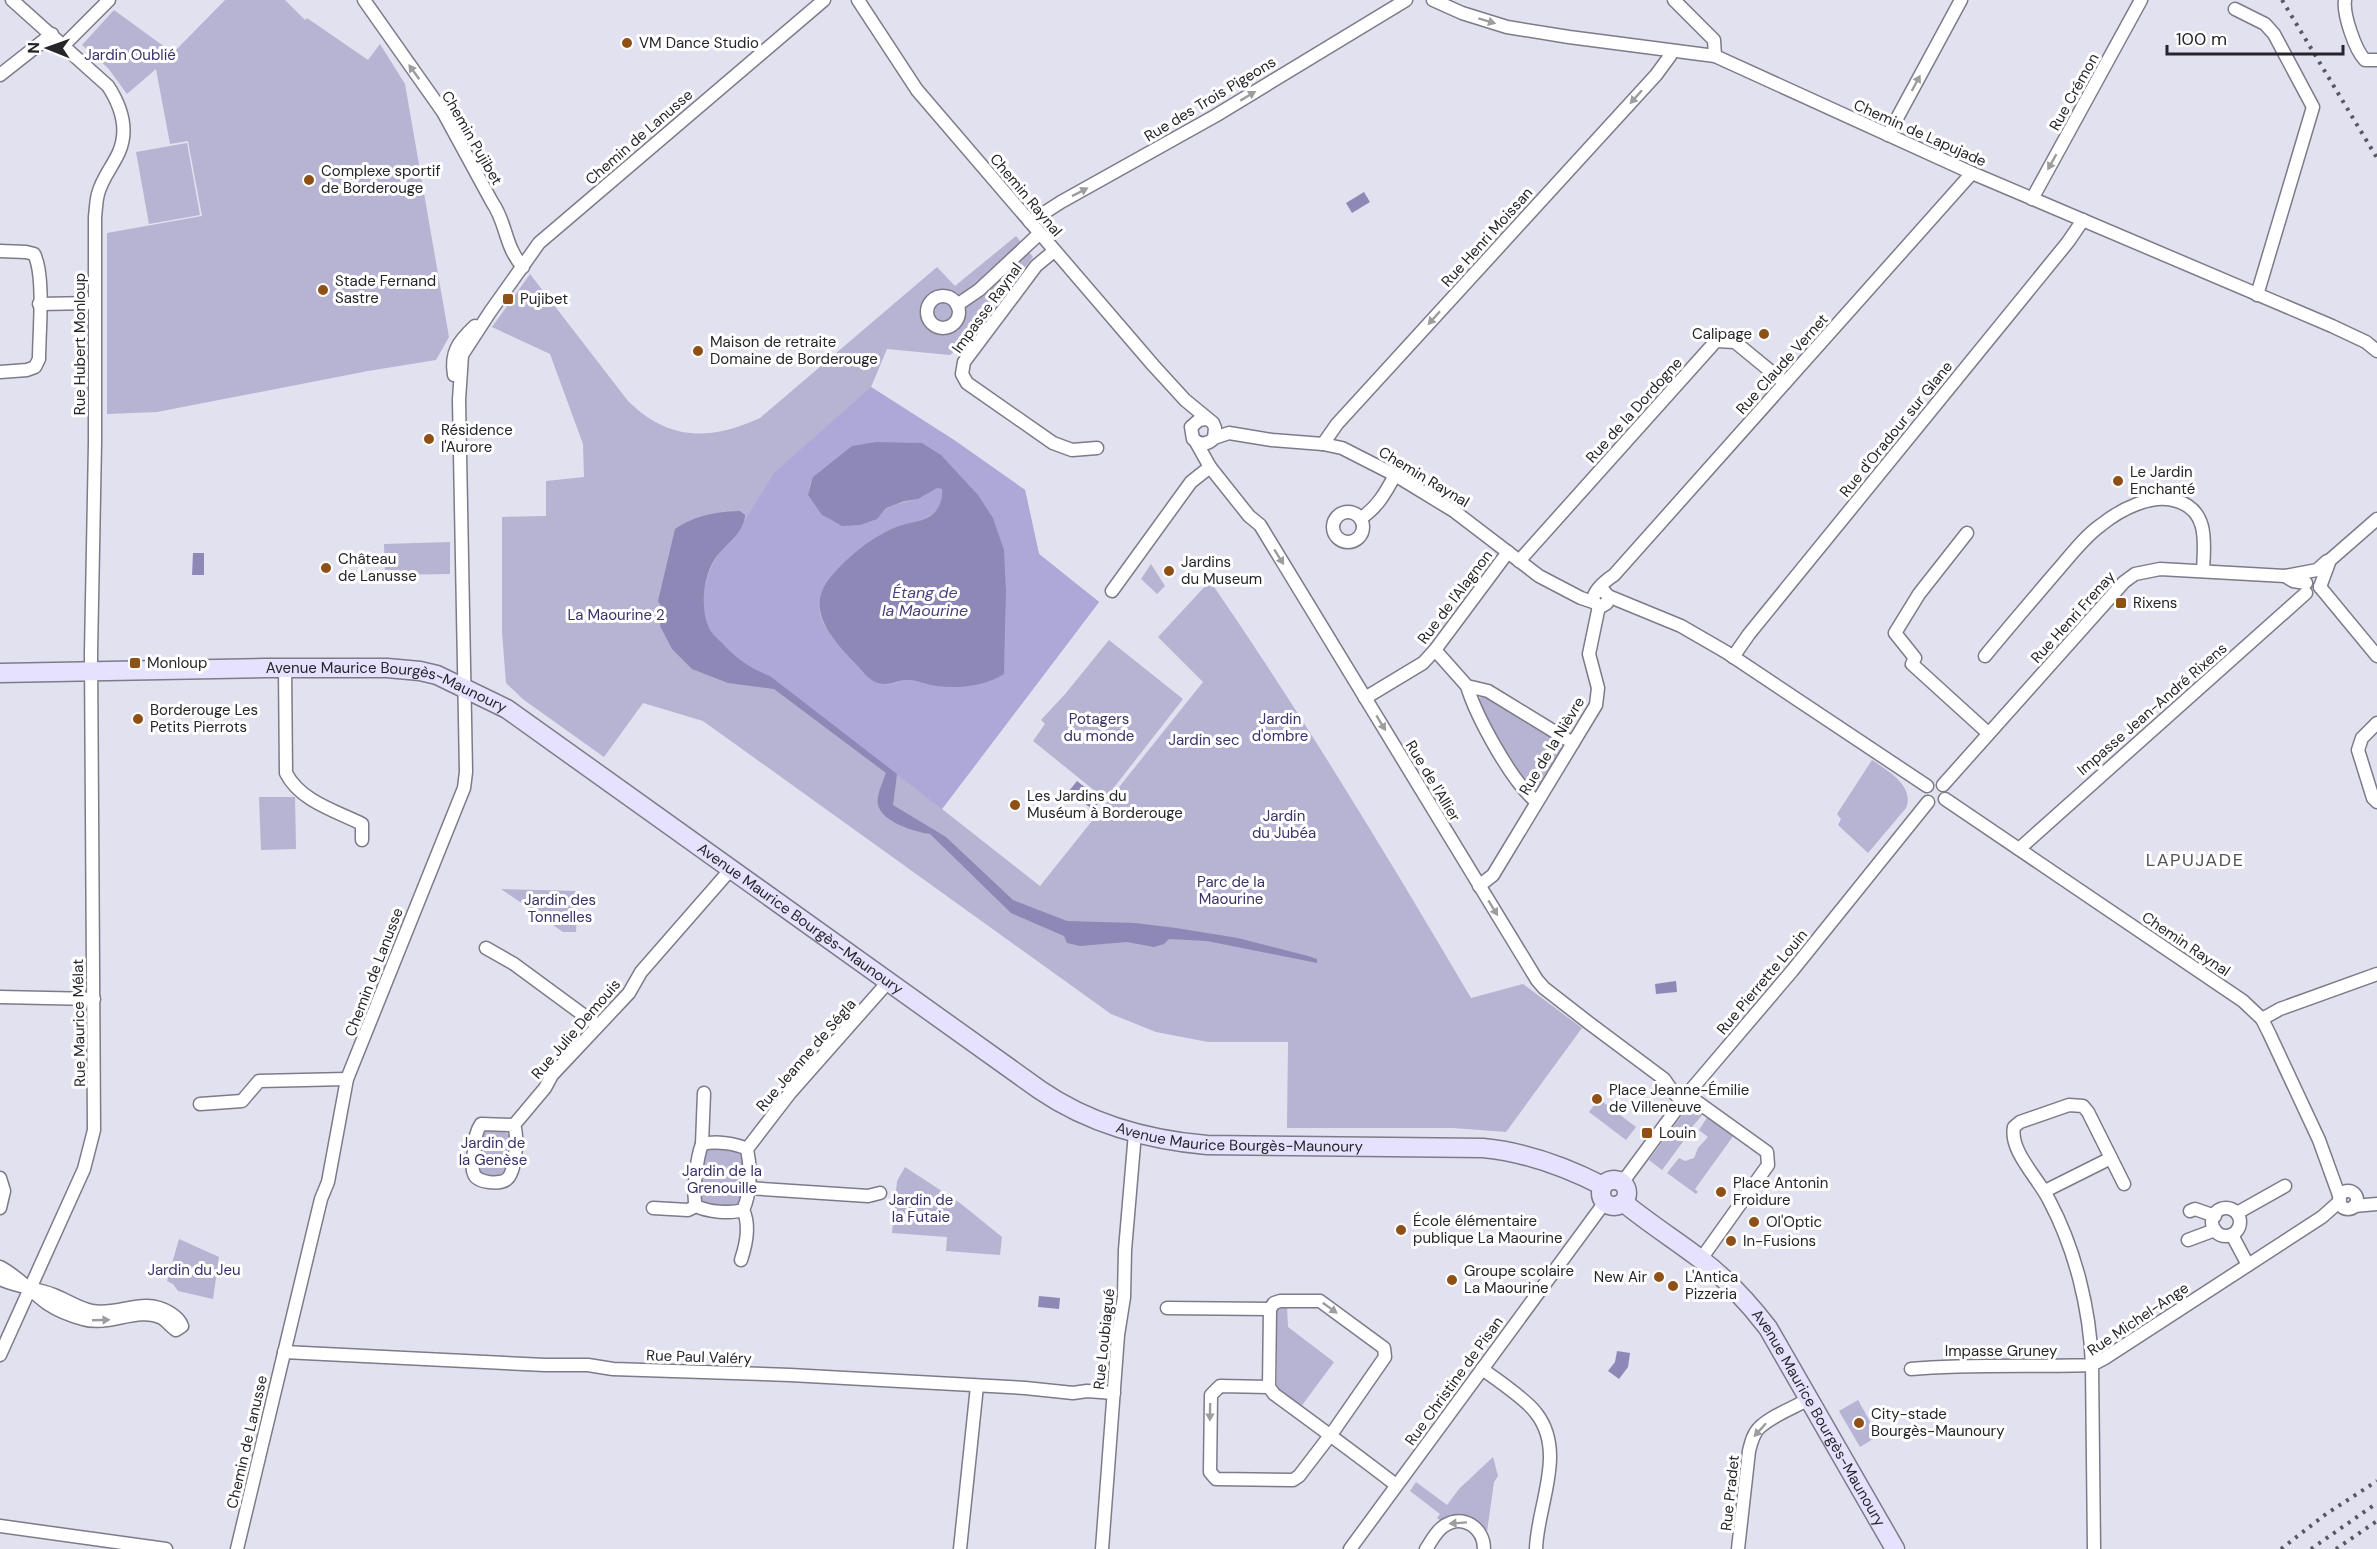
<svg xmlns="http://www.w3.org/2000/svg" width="2377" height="1549" font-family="'DM Sans',sans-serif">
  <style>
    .green { fill: #b6b3d3 }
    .forest { fill: #ada8d8; fill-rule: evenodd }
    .water { fill: #8d88b6 }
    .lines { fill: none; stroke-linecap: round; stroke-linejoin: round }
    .street-casing { stroke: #7c7b88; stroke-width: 15 }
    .secondary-casing { stroke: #7c7b88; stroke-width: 21 }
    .street { stroke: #fff; stroke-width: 12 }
    .secondary { stroke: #e6e2fe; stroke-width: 18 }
    .rail { stroke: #58585f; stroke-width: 4; stroke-dasharray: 3 6; stroke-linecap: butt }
    .oneway { fill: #9d9d9f }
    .poi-dot { fill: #8e5014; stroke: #fff; stroke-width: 2 }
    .labels { text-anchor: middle; stroke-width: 6; stroke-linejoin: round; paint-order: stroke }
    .poi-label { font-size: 15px; fill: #25252a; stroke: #fff; text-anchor: start }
    .park-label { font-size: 15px; fill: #3b306a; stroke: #fff }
    .street-label { font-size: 15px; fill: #25252a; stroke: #fff }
    .water-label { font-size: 16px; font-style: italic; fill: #49407c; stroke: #fff }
    .quarter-label { font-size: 18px; letter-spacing: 1.5px; fill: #53525e; stroke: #fff }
  </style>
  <rect width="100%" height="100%" fill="#e2e1ef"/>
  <g class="green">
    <polygon points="225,0 285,0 305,20 307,18 368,60 380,44 405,84 449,337 436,360 368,371 157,412 107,414 107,233 202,216 188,141 170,144 156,69 127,94 108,68 82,45 114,10 173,53"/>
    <polygon points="187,143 200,215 149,224 136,152"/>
    <path d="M1016 236 1033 257 970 338 950 355 887 349 871 387 954 440 1025 490 1039 554 1099 602 942 809 1040 886 1203 682 1158 637 1210 581C1303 716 1388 857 1471 998L1523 984 1582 1028 1506 1132 1453 1128H1287L1288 1042H1208L1156 1032 1111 1014 703 721 643 703 604 757 524 700 506 683 502 632V517L546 516V481L584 477 583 444 550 354 492 327 530 274 628 401C669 441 710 441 760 418L937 267 955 286Z"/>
    <polygon points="450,542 450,574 385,575 384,544"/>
    <polygon points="1151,564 1165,586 1157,594 1141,579"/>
    <polygon points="1109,640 1183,699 1105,799 1033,741 1045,724 1041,720 1066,693"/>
    <polygon points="1482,697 1487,697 1557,739 1562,749 1542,785 1536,788 1528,787 1479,707 1479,698"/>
    <path d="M1872 760C1888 771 1915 786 1906 808L1868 853 1838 825 1841 819 1837 814Z"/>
    <polygon points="259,797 295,797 296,849 261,850"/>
    <polygon points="501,889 578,891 576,932 563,932"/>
    <polygon points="1599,1099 1636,1127 1626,1140 1589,1112"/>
    <polygon points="1691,1103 1704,1113 1686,1134 1685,1139 1662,1170 1649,1160"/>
    <polygon points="1708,1116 1734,1135 1695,1189 1698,1192 1696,1194 1667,1173 1679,1158 1685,1161 1694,1158 1698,1148 1708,1137 1699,1130"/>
    <polygon points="503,1129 511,1137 507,1169 496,1178 481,1176 477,1170 480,1137 484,1130"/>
    <polygon points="729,1148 741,1153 745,1157 743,1200 735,1207 713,1207 699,1201 703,1154 709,1149"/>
    <polygon points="905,1167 960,1203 1002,1237 1000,1255 946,1251 947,1237 892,1233 897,1181"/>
    <polygon points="179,1239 219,1257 213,1299 178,1291 173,1284 167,1281"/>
    <polygon points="1287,1305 1288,1327 1334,1362 1300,1408 1277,1390 1277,1306"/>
    <polygon points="1858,1400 1878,1436 1860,1447 1839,1411"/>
    <polygon points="1493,1457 1498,1476 1494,1482 1487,1532 1444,1523 1437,1518 1440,1514 1410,1491 1416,1482 1447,1505 1459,1489"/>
  </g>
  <path class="forest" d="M871 387 954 440 1025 490 1039 554 1099 602 942 809 770 676C749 668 736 658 721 642 717 638 711 633 709 628 696 597 708 560 733 540L774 473ZM876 442 922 443 941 455 978 495 993 518 1004 550 1006 591 1005 659 993 681 960 687 906 680 889 685 872 681 832 636 823 624 819 611C828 595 840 568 852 556 861 547 875 537 886 531 905 522 948 521 942 489L938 488C931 490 926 495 920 498 902 507 893 499 877 519L822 515 808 495 810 484 852 446Z"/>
  <g class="water">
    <polygon points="1364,192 1370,202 1352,213 1346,203"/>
    <path d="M876 442 922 443 941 455 978 495 993 518 1004 550 1006 591 1004 674C985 686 959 689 937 686 927 685 916 679 906 680 892 681 890 687 875 682 868 679 861 669 855 663 833 640 804 609 830 578 847 557 874 535 899 526 910 522 924 522 933 514 940 508 943 497 942 489L937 488 918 499 904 501 886 508 877 519 860 525 842 526 830 519 822 515 808 495 813 477 852 446Z"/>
    <path d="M740 511 745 515C744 534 723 546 714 560 703 578 700 608 709 628 711 633 717 638 721 642 736 658 749 668 770 676L897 774 893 805 946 837 1013 900 1067 921 1135 923 1176 928 1238 938 1308 956 1317 959V963L1207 941 1169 939 1164 944 1154 947 1127 942 1080 946 1067 943 1064 936 1011 913 930 834C915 832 882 822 878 805 876 795 883 782 886 773L774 689 728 683 692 669 672 649 660 626 663 610 658 601 675 529C696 515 715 512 740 511Z"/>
    <polygon points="193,553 204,553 204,575 192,575"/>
    <polygon points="1077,781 1101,800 1093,810 1069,791"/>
    <polygon points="1676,981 1677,992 1656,994 1655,984"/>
    <polygon points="1039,1296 1060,1298 1059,1309 1038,1307"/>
    <polygon points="1617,1351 1630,1353 1628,1367 1619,1379 1608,1371 1615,1362"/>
  </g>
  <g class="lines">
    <g class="street-casing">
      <g id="street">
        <path d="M364 0 443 112 492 202C507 223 504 246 523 267"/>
        <path d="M858 0 917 90 1153 365 1185 400 1213 423 1215 428 1214 438C1208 445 1200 445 1193 439L1191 427 1199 420 1206 419"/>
        <polyline points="1433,0 1462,13 1507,27 1569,37 1715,56 1972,173 2332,326 2366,342 2377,351"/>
        <polyline points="1674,0 1714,40 1715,56"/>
        <path d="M2345 0C2343 14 2355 50 2365 60H2377"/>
        <polyline points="2235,9 2265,24 2274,34 2313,107 2257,295"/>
        <polyline points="64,45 109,0"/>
        <polyline points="0,75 52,34"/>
        <polyline points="1888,135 1961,0"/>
        <polyline points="2032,199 2141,0"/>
        <polyline points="1030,222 1061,202 1215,116 1406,0"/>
        <path d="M0 251 26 252 34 254C45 275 39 333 39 359L35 367 27 370 0 372"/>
        <polyline points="1054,251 1036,266 964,362 962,374 967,383 1053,443 1072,450 1097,448"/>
        <circle cx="943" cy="312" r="16"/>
        <polyline points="39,304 94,303"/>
        <polyline points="957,305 979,290 1039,234"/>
        <path d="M454 375C450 352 459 341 475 326"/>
        <polyline points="1214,438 1229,433 1272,440 1323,444 1342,448 1395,475 1454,511 1539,576 1581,598 1593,602"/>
        <polyline points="1196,442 1210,467 1249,516 1260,525 1537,980 1544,988 1589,1023 1664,1079 1673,1092 1682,1101"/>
        <polyline points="1323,444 1337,424 1656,75 1670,56 1671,51"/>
        <circle cx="1348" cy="527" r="15"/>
        <path d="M1361 518C1377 508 1386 492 1395 475"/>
        <polyline points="1967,533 1919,594 1895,633 1915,658 1912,664 1988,733"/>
        <polyline points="1519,561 1716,341 1735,342 1785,383"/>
        <polyline points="2285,576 2317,570 2327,561"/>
        <polyline points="2320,587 2330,560 2377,519"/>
        <polyline points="2320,587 2377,656"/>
        <polyline points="1112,591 1191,482 1210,467"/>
        <path d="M1598 591H1604L1608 596 1607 603 1602 606 1597 605 1593 600C1594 590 1605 581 1614 575L1972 173"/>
        <polyline points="1608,596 1681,626 1726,652 1927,786"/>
        <polyline points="1435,650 1467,686 1488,691 1573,743"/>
        <path d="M1985 656C2008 628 2032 600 2056 572 2070 556 2084 537 2101 525 2121 509 2152 493 2177 501 2210 511 2204 545 2203 571"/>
        <polyline points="1733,657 1749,634 2068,242 2083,220"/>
        <path d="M285 668 286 773C300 801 336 811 362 824V840"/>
        <path d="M1467 686C1476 716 1512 783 1537 802"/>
        <polyline points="1365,698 1423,663 1435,650 1508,552"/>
        <polyline points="2377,723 2362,738 2358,750 2373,798 2377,802"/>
        <polyline points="1943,785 2124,582 2135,574 2160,569 2285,576 2293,581 2306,583"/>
        <polyline points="1945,799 2243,1001 2262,1019 2269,1033 2319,1140 2340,1198"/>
        <polyline points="2019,849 2306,593"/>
        <polyline points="1479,886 1493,875 1596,705 1598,688 1589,654 1599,606"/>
        <polyline points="486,948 514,964 597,1025"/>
        <polyline points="0,997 94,999"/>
        <polyline points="2262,1019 2280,1009 2377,974"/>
        <polyline points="1686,1096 1696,1101 1767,1152 1768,1165 1701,1259"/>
        <polyline points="200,1104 242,1101 259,1081 347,1079"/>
        <path d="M514 1125C518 1136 516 1171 507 1179 501 1185 477 1183 474 1174 471 1168 473 1158 474 1151 475 1141 475 1133 481 1124L514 1125 545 1088 552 1075 629 993 641 972 731 869"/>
        <polyline points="702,1144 704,1093"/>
        <path d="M747 1149C735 1143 715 1141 702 1144 697 1157 692 1193 696 1206 708 1212 731 1214 743 1210 751 1193 751 1167 747 1149L790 1093 888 982"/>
        <polyline points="0,1178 4,1191 0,1208"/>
        <polyline points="1622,1183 1690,1091 1792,971 1928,802"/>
        <polyline points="748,1188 868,1196 880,1193"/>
        <polyline points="2045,1191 2111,1158"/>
        <circle cx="2348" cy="1200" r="9"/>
        <polyline points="2354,1206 2377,1204"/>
        <polyline points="653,1208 688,1210 696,1206"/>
        <circle cx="2226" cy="1222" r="14"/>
        <polyline points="2190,1211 2195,1209 2215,1216"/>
        <polyline points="2237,1213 2285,1186"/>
        <polyline points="2232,1235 2248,1265"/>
        <polyline points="2188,1240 2215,1230"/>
        <path d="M741 1260C746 1245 750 1224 743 1210"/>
        <path d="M0 1267C19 1277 31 1292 48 1304 57 1310 72 1316 83 1319 108 1327 138 1306 162 1318 167 1321 171 1327 176 1330L182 1326C180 1320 175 1316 170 1313 143 1296 120 1316 92 1311 78 1308 67 1300 54 1295 36 1288 17 1287 0 1279"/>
        <polyline points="1167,1308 1270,1309"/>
        <polyline points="284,1352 545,1365 588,1365 613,1369 790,1375 1025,1388 1073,1393 1087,1391 1114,1393"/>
        <path d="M0 1355 84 1169 94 1130 91 653 95 443V217C96 209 96 201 98 194 102 178 113 166 119 152 129 129 121 106 108 86L12 0"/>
        <path d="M1482 1369C1496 1379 1527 1400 1536 1413 1567 1452 1537 1506 1536 1549"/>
        <path d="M1911 1369C1971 1364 2031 1367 2092 1365 2090 1308 2075 1249 2049 1200 2039 1179 2009 1151 2014 1127L2020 1122 2069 1105 2083 1106 2088 1112 2124 1184"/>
        <path d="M1269 1387 1220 1386 1211 1395 1210 1472 1216 1479 1293 1480 1299 1476 1335 1429 1385 1357 1384 1348 1320 1301H1280L1274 1303 1270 1309 1269 1387 1274 1394C1315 1424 1356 1454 1396 1485"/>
        <polyline points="0,1526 166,1549"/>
        <polyline points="237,1549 321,1199 328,1182 347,1079 464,788 466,772 459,400 462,355 490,312 539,243 824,0"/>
        <polyline points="960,1549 977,1386"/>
        <polyline points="1102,1549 1118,1335 1124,1297 1125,1250 1135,1133"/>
        <polyline points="1350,1549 1605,1202"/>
        <path d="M1426 1549C1431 1542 1436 1531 1444 1526 1463 1513 1484 1528 1484 1549"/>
        <path d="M1738 1549 1749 1451C1751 1443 1753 1434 1759 1428 1771 1416 1793 1408 1809 1399"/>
        <polyline points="2094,1549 2092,1365 2105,1358 2322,1217 2340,1201"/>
      </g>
    </g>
    <g class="secondary-casing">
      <g id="secondary">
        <path id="s1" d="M0 673 265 668H387L420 671 437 675 507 709 1040 1090C1088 1123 1148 1140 1207 1145L1483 1148C1525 1152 1566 1167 1603 1186"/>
        <circle cx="1614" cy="1193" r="13"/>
        <path id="s2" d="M1623 1202C1647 1222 1674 1239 1699 1258 1726 1278 1748 1302 1768 1328L1895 1549"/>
      </g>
    </g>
    <use href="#street" class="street"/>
    <use href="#secondary" class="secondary"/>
    <g class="rail">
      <polyline points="2282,0 2377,158"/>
      <polyline points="2281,1549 2326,1514 2377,1481"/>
      <polyline points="2311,1549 2377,1503"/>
      <polyline points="2336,1549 2377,1521"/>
    </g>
  </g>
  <defs><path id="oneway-solid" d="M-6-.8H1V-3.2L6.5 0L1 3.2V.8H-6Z" transform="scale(1.5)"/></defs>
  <g class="oneway">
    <use href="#oneway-solid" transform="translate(1487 21) rotate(17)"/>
    <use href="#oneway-solid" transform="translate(414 72) rotate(-126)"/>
    <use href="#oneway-solid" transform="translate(1916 83) rotate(-62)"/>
    <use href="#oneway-solid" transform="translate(1248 96) rotate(-31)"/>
    <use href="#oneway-solid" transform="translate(1636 97) rotate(132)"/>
    <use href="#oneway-solid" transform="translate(2052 162) rotate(119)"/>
    <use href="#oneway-solid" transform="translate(1080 192) rotate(-27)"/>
    <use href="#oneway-solid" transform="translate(1434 318) rotate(132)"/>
    <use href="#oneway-solid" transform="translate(1279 557) rotate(58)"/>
    <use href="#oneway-solid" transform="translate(1381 723) rotate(59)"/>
    <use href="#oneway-solid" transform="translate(1493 908) rotate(59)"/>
    <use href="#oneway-solid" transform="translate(1330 1308) rotate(36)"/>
    <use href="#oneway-solid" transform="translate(101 1320) rotate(-2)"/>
    <use href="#oneway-solid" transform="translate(1210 1412) rotate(91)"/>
    <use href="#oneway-solid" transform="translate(1760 1430) rotate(132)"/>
    <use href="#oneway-solid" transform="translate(1458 1523) rotate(176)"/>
  </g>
  <g class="poi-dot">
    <circle cx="627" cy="43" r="6"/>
    <circle cx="309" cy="180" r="6"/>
    <circle cx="323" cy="290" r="6"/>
    <rect x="502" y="293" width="12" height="12" rx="3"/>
    <circle cx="1764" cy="334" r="6"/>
    <circle cx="698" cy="351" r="6"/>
    <circle cx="429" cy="439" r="6"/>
    <circle cx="2118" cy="481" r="6"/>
    <circle cx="326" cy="568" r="6"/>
    <circle cx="1169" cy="571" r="6"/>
    <rect x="2115" y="597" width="12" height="12" rx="3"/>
    <rect x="129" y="657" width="12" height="12" rx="3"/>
    <circle cx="138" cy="719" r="6"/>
    <circle cx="1015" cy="805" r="6"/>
    <circle cx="1597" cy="1099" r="6"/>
    <rect x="1641" y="1127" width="12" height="12" rx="3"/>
    <circle cx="1721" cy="1192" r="6"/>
    <circle cx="1754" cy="1222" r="6"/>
    <circle cx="1401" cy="1230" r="6"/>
    <circle cx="1731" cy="1241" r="6"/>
    <circle cx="1659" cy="1277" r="6"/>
    <circle cx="1452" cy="1280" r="6"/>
    <circle cx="1673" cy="1286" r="6"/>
    <circle cx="1859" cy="1423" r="6"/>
  </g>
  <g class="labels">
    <g class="poi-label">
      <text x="639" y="48">VM Dance Studio</text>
      <text x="321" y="176">Complexe sportif<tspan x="321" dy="17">de Borderouge</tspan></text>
      <text x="335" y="286">Stade Fernand<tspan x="335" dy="17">Sastre</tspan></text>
      <text x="520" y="304">Pujibet</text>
      <text x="1752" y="339" text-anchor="end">Calipage</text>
      <text x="710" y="347">Maison de retraite<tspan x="710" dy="17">Domaine de Borderouge</tspan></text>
      <text x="441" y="435">Résidence<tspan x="441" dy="17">l'Aurore</tspan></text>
      <text x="2130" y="477">Le Jardin<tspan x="2130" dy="17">Enchanté</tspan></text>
      <text x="338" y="564">Château<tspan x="338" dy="17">de Lanusse</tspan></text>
      <text x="1181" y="567">Jardins<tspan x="1181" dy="17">du Museum</tspan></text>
      <text x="2133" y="608">Rixens</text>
      <text x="147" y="668">Monloup</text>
      <text x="150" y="715">Borderouge Les<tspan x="150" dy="17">Petits Pierrots</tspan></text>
      <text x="1027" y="801">Les Jardins du<tspan x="1027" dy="17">Muséum à Borderouge</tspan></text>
      <text x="1609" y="1095">Place Jeanne-Émilie<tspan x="1609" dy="17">de Villeneuve</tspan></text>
      <text x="1659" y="1138">Louin</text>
      <text x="1733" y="1188">Place Antonin<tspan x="1733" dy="17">Froidure</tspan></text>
      <text x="1413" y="1226">École élémentaire<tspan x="1413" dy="17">publique La Maourine</tspan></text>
      <text x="1766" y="1227">Ol'Optic</text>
      <text x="1743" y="1246">In-Fusions</text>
      <text x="1464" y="1276">Groupe scolaire<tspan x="1464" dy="17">La Maourine</tspan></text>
      <text x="1647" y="1282" text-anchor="end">New Air</text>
      <text x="1685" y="1282">L'Antica<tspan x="1685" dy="17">Pizzeria</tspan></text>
      <text x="1871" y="1419">City-stade<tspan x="1871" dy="17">Bourgès-Maunoury</tspan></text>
    </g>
    <g class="park-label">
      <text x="130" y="60">Jardin Oublié</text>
      <text x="616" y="620">La Maourine 2</text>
      <text x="1099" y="724">Potagers<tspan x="1099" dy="17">du monde</tspan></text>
      <text x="1280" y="724">Jardin<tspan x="1280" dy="17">d'ombre</tspan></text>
      <text x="1204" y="745">Jardin sec</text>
      <text x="1284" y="821">Jardin<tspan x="1284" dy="17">du Jubéa</tspan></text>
      <text x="1231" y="887">Parc de la<tspan x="1231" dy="17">Maourine</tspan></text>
      <text x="560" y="905">Jardin des<tspan x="560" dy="17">Tonnelles</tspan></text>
      <text x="493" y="1148">Jardin de<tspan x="493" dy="17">la Genèse</tspan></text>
      <text x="722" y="1176">Jardin de la<tspan x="722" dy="17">Grenouille</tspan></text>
      <text x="921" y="1205">Jardin de<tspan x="921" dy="17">la Futaie</tspan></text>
      <text x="194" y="1275">Jardin du Jeu</text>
    </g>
    <g class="street-label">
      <text transform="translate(2074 92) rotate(-61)" y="5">Rue Crémon</text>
      <text transform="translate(1210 99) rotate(-31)" y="5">Rue des Trois Pigeons</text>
      <text transform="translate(1920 133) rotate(24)" y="5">Chemin de Lapujade</text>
      <text transform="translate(639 137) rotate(-41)" y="5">Chemin de Lanusse</text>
      <text transform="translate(472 138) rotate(60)" y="5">Chemin Pujibet</text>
      <text transform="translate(1026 195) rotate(50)" y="5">Chemin Raynal</text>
      <text transform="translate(1487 237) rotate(-48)" y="5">Rue Henri Moissan</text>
      <text transform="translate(987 308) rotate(-54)" y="5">Impasse Raynal</text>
      <text transform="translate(80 344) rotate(-90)" y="5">Rue Hubert Monloup</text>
      <text transform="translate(1782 364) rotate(-48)" y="5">Rue Claude Vernet</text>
      <text transform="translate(1634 410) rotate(-48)" y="5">Rue de la Dordogne</text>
      <text transform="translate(1896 429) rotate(-51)" y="5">Rue d'Oradour sur Glane</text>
      <text transform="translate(1424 477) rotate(31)" y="5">Chemin Raynal</text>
      <text transform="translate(1455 597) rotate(-53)" y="5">Rue de l'Alagnon</text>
      <text transform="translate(2073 617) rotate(-48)" y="5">Rue Henri Frenay</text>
      <text dy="5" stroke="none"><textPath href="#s1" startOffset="390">Avenue Maurice Bourgès-Maunoury</textPath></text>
      <text transform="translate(2152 709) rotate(-41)" y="5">Impasse Jean-André Rixens</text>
      <text transform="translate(1552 746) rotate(-59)" y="5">Rue de la Nièvre</text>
      <text transform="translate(1433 781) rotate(59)" y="5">Rue de l'Allier</text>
      <text dy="5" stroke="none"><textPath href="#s1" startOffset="876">Avenue Maurice Bourgès-Maunoury</textPath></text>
      <text transform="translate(2186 944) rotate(34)" y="5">Chemin Raynal</text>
      <text transform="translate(374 972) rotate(-69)" y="5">Chemin de Lanusse</text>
      <text transform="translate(1762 982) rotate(-50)" y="5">Rue Pierrette Louin</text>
      <text transform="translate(79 1023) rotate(-91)" y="5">Rue Maurice Mélat</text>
      <text transform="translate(576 1029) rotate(-49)" y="5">Rue Julie Demouis</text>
      <text transform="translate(806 1055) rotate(-49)" y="5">Rue Jeanne de Ségla</text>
      <text dy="5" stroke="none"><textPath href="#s1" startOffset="1380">Avenue Maurice Bourgès-Maunoury</textPath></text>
      <text transform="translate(2138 1319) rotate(-34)" y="5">Rue Michel-Ange</text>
      <text transform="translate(1104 1339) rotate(-84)" y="5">Rue Loubiagué</text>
      <text x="2001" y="1356">Impasse Gruney</text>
      <text transform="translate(699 1357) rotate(2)" y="5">Rue Paul Valéry</text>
      <text transform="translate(1454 1381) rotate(-54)" y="5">Rue Christine de Pisan</text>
      <text dy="5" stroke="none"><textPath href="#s2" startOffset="296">Avenue Maurice Bourgès-Maunoury</textPath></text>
      <text transform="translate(247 1442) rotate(-77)" y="5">Chemin de Lanusse</text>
      <text transform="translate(1730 1493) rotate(-84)" y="5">Rue Pradet</text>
    </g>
    <g class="water-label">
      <text x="925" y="598">Étang de<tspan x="925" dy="18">la Maourine</tspan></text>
    </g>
    <g class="quarter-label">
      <text x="2195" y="866">LAPUJADE</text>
    </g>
  </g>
  <g transform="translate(48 48) rotate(271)" stroke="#ffffff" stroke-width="4.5" paint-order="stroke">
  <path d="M0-4.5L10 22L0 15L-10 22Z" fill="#25252a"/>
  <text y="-9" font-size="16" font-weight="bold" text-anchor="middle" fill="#25252a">N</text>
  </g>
  <path d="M2167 45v9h176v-9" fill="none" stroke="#25252a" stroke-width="3"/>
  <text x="2176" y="45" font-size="18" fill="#25252a" stroke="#ffffff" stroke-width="4.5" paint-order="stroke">100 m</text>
</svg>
